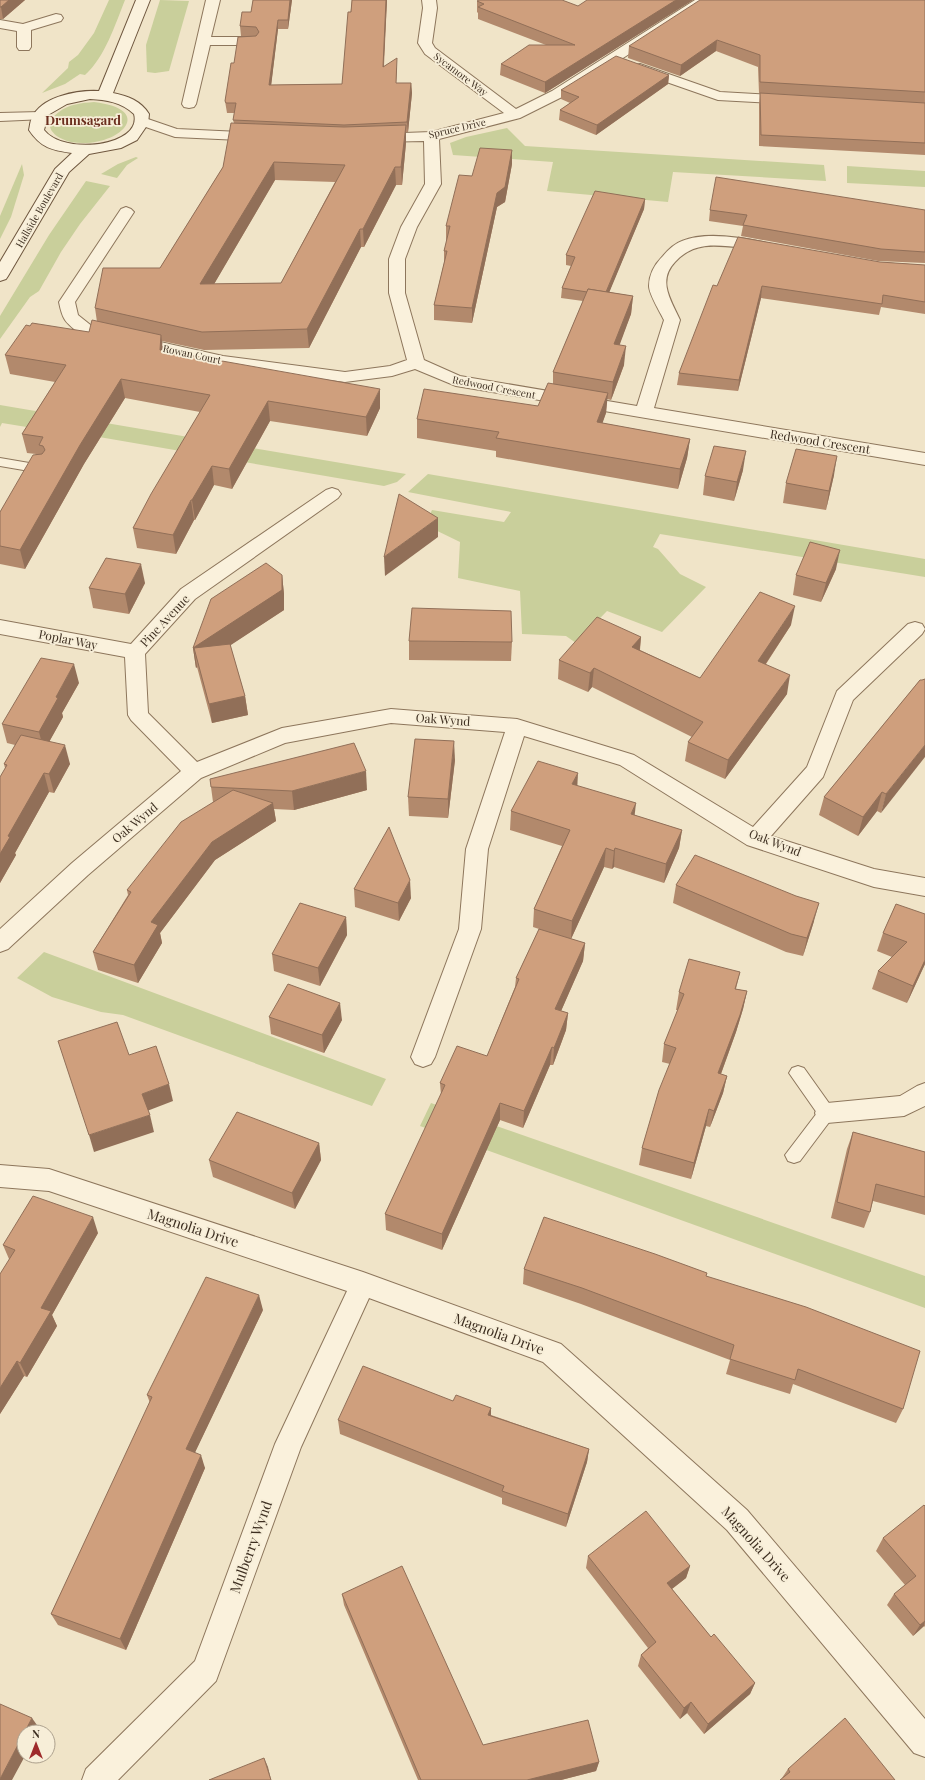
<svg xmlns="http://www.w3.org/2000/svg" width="925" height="1780" font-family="'Playfair Display',serif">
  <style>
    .green { fill: #c9cf9b }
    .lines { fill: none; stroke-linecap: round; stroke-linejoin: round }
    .lane-casing { stroke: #8d765c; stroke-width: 2 }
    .street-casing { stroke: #8d765c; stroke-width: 2 }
    .secondary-casing { stroke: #6f573f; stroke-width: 2 }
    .lane { fill: #faf1dc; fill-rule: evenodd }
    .street { fill: #faf1dc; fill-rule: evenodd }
    .secondary { fill: #faf1dc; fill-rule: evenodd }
    .wall { fill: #b2896c; fill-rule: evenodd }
    .shaded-wall { fill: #916f58 }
    .building { fill: #cf9f7d; stroke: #916f58; fill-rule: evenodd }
    .labels { text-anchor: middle; stroke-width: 3.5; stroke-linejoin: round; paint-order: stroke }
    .far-street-label { font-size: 10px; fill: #3d2e20; stroke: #f7eed8 }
    .street-label { font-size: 12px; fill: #3d2e20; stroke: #f7eed8 }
    .far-district-label { font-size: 13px; font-weight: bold; fill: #6b2e1e; stroke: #f7eed8 }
    .near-street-label { font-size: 14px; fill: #3d2e20; stroke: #f7eed8 }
  </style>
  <rect width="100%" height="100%" fill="#f0e4c8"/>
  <g class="green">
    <path d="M109 0H125C115 25 105 57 85 75L80 74 65 84 42 93 68 68 69 62 78 55 94 33Z"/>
    <polygon points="160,0 189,1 169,71 155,73 147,72 146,45"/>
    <path d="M94 102C160 110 116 150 71 142 54 138 40 125 59 112 69 104 82 103 94 102Z"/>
    <polygon points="507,128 525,146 824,165 826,181 673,172 668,202 547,191 553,162 453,155 450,143 466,137"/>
    <polygon points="136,157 138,158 127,165 117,178 101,174 118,164"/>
    <polygon points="22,164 24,175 11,217 0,239 0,216"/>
    <polygon points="847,166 925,171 925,187 847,183"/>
    <polygon points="86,181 110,186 80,224 61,252 39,291 30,297 0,339 0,316 49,235"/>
    <polygon points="0,405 406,474 397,482 384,486 41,427 39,429 2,423 0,427"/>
    <polygon points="428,474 925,559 925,577 660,534 653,547 658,549 680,574 706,587 662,632 607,611 576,643 566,636 522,634 520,591 458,578 460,542 425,525 432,510 504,522 511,512 408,492"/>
    <polygon points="44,952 386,1079 372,1106 123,1015 101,1012 52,997 17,978"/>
    <polygon points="431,1103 925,1276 925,1308 420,1126"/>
  </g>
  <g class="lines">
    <g class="lane-casing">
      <g id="lane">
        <polygon points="0,458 41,465 46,466 48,469 46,472 41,473 0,466"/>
        <polygon points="798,1066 804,1068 836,1113 800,1161 794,1163 788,1161 785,1155 817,1113 789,1073 792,1068"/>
      </g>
    </g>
    <g class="street-casing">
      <g id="street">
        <polygon points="206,0 220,0 211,37 252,37 257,38 259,41 257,44 252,45 210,45 196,104 194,107 189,108 184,107 182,104"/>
        <path d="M422 0H436L437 8 432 43 435 48 516 109 552 91 695 0H711L709 3 562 97 520 118 439 139 441 184 417 227 405 259V293L424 360 460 376 637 406 664 320C660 312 649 294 649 286 649 274 655 264 663 256 668 250 674 244 682 241 706 231 746 238 771 244L773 247 771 250C761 253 753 249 744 248 717 245 694 241 675 262 657 281 671 300 680 320L654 408 925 453V465L456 386 415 369 392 376 345 382 223 366 81 335C66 322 63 322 59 302L121 209 126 207 131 209 134 212 75 302 78 315 93 327 223 356 345 372 390 366 407 360 389 293V259L401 227 425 184 424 141 377 142 372 141 370 138 372 135 377 134 431 132 504 113 425 54 418 43 423 8Z"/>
        <polygon points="56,14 61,15 63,18 61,21 31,30 31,47 29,50 19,50 17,47 17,31 0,28 0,20 23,24"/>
        <polygon points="640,64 720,92 789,96 794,97 796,100 794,103 789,104 718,100 635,71 633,68 635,65"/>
        <polygon points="40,112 45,113 47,116 45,119 0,121 0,113"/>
        <polygon points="142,117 177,129 259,133 264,134 266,137 264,140 259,141 175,137 137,124 135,121 137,118"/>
        <polygon points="332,488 338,490 341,494 338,498 195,599 145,654 148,713 197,762 282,728 391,709 517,719 634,755 753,827 807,767 837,691 908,624 915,622 922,624 925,629 922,634 853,700 823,777 771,836 874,869 925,878 925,896 874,887 747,845 620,765 524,736 488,849 481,929 435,1057 431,1064 423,1067 415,1064 411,1057 459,929 466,849 505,732 391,723 285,743 201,778 88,875 8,949 0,952 0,929 72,863 181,771 131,720 128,715 125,657 0,634 0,620 131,644 181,589 326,490"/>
        <polygon points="925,1083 925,1106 904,1116 827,1123 818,1120 815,1113 818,1106 827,1103 900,1096 917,1086"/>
        <polygon points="0,1165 49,1169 363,1272 561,1344 747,1510 925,1719 925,1757 914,1753 727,1530 543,1362 369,1298 301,1447 216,1681 118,1780 82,1780 86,1769 195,1661 275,1444 347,1291 49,1191 0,1187"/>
      </g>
    </g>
    <g class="secondary-casing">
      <path id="secondary" d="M136 0H150L113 93C128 96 141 101 149 114L148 124 137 140 121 148 89 154 69 172 8 276 6 279 0 281V262L55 169 72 153C52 150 41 148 29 130 30 126 30 121 32 118 41 96 78 90 99 91ZM90 99C107 100 121 102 134 114 143 146 64 156 44 130L48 115 67 104Z"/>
    </g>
    <use href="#lane" class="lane"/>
    <use href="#street" class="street"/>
    <use href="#secondary" class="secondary"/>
  </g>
  <g class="wall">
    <polygon points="0,0 25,0 3,19 0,19"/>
    <path d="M253 0H292L288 29H278L271 85 342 84 352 0H387L384 66 397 68 396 83H411L412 93 408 132H406V143L402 185H396L364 247H361L309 348 204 350 162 341 163 351 380 408 367 436 270 421 232 489 214 485 195 520H194L176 554 137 548 133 528 200 412 125 398 84 464 25 569 0 564V512L36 454 27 453 22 434 55 382 10 374 5 355 30 326 89 332 97 322 95 308 160 268 223 167 234 123 233 120 235 113H227L225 101 234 63 252 36H241L240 26 251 12ZM275 180 335 182 281 283 214 284Z"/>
    <polygon points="693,0 545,93 500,75 501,64 546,45 478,19 478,13 477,12 477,1 578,6"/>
    <polygon points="925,0 925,155 759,146 759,104 760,93 759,93 758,67 716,51 680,76 628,58 629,46"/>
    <polygon points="669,75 668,84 596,135 559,120 560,110 570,103 561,99 561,90"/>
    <polygon points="512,164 505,202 497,207 472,323 434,320 434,305 444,263 444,251 447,240 446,240 446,226 472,176"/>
    <polygon points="645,199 644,209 609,292 633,296 631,314 619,345 624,365 611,400 607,399 606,413 602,423 690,439 687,458 678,489 496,457 496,451 417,438 417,419 538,406 553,384 553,372 583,301 561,298 562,288 571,266 566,265 566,255"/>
    <polygon points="710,210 925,210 925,263 878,261 741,236 743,226 709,221"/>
    <polygon points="880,262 925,265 925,314 881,307 879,315 761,298 738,391 677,385 679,373 717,286"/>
    <polygon points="743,470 734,501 703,495 705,476"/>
    <polygon points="834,475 826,510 783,503 786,483"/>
    <polygon points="836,569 821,602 793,595 796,575"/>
    <polygon points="282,575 284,594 284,610 230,645 245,696 248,715 212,723 197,667 196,668 193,648"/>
    <polygon points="145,583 129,614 93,608 89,588"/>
    <polygon points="791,625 766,664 787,694 725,779 685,761 688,742 692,737 592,687 588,692 558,679 559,660 641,637 640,650 700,678"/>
    <polygon points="409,641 512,642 511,661 409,660"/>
    <polygon points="920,680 881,813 877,811 858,836 819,815 824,797"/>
    <polygon points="79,683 62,713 63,717 49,742 70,764 54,793 49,792 15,853 16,855 0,883 5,768 4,764 15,745 7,743 2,724"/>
    <polygon points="455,760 448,818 409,816 408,797"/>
    <polygon points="577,786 634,815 682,830 679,848 664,883 614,867 612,869 604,867 571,939 585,943 583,961 561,1011 568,1013 566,1030 553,1065 550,1065 523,1128 500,1120 442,1250 386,1230 385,1214 441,1095 440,1083 487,1056 515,987 516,978 539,929 533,927 534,909 562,846 510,830 511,811"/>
    <polygon points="211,787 367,790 294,810 274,809 276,821 215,860 160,933 162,943 138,983 98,970 93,952 128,895 127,890 213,802"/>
    <polygon points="676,885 814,921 803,956 786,952 673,903"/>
    <polygon points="354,889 411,898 399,921 355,907"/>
    <polygon points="896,904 925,964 907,1003 872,989 878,971 892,957 877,951 883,933"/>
    <polygon points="346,917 347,935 320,986 274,971 272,954"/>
    <polygon points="740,972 736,989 747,991 743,1009 736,1032 721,1074 727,1076 723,1093 710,1127 706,1126 691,1179 639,1165 642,1148 670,1064 662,1062 664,1044 678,1010 676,1010 679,992"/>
    <polygon points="269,1017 342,1020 324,1053 271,1034"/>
    <polygon points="853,1132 925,1152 925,1215 873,1201 870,1212 864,1228 831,1218 847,1149"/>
    <polygon points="319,1143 321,1160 295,1209 213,1177 209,1160"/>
    <polygon points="98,1233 52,1315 57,1326 27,1377 24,1376 0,1414 9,1259 3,1245"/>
    <polygon points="524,1269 707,1276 903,1409 896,1423 793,1384 790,1394 726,1374 730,1360 581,1304 523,1284"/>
    <polygon points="263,1310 195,1452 205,1468 126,1650 58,1625 51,1614 150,1403 147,1395"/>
    <polygon points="453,1401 491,1408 491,1415 589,1449 587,1462 566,1527 502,1504 502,1498 340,1434 338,1420"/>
    <polygon points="925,1506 925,1627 924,1626 913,1636 887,1605 894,1594 905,1585 876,1551 883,1538"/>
    <polygon points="588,1556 690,1566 686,1578 672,1589 711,1637 755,1683 750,1694 704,1734 687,1713 680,1719 638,1666 641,1655 648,1648 586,1568"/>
    <polygon points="342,1594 483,1745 599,1762 596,1771 561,1780 418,1780 344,1605"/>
    <polygon points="788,1769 895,1780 782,1778"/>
  </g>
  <g class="shaded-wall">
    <polygon points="9,0 25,0 3,19 1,7"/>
    <polygon points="290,0 292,0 288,29 288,20"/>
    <polygon points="386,0 387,0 383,76 383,67"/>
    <polygon points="676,0 693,0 545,93 545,82"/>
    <polygon points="278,20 278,29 270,95 269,85"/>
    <polygon points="717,40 716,51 680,76 681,65"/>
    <polygon points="669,75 668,84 596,135 597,125"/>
    <polygon points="411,83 412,93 408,132 407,122"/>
    <polygon points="406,125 406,143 402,185 401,167"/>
    <polygon points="512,150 512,164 505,202 497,207 472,323 472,308 497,193"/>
    <polygon points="274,162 275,180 203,303 200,284"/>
    <polygon points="395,167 396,185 364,247 363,229"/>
    <polygon points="645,199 644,209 604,305 605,295"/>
    <polygon points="360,229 361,247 309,348 307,329"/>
    <polygon points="762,286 761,298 738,391 739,380"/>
    <polygon points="633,296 631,314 613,363 614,344"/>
    <polygon points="161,335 164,355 160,350"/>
    <polygon points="626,346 624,365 611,400 613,382"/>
    <polygon points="121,379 125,398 84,464 25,569 20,550 80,445"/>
    <polygon points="380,389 380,408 367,436 366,417"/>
    <polygon points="608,393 606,413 596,442 597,422"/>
    <polygon points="268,401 270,421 232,489 229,469"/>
    <polygon points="690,439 687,458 678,489 680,469"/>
    <polygon points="746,451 743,470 734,501 737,482"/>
    <polygon points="837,456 834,475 826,510 829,491"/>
    <polygon points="212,466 214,485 195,520 192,500"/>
    <polygon points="191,500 194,520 176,554 173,535"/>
    <polygon points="438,518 438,537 385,576 384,557"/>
    <polygon points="840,550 836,569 821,602 826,583"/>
    <polygon points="141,564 145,583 129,614 125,594"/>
    <polygon points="282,575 284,594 284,610 199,666 194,648 197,667 196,668 193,648"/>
    <polygon points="795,606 791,625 755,680 758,661"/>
    <polygon points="641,637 639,656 632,647"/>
    <polygon points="74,664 79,683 62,713 63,717 44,751 39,732 56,697"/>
    <polygon points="594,668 592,687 588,692 590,673"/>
    <polygon points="790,675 787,694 725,779 728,760"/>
    <polygon points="245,696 248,715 212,723 209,704"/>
    <polygon points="454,741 455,760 448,818 448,799"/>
    <polygon points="65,745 70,764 54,793 49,774"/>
    <polygon points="925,745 925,757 881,813 886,794"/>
    <polygon points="366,771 367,790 294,810 292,791"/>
    <polygon points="44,773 49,792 15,853 16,855 0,883 0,854 8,836"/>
    <polygon points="578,773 577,792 572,784"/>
    <polygon points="882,792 877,811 858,836 863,817"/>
    <polygon points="273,803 276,821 215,860 160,933 162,943 138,983 134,965 151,922 212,842"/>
    <polygon points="636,803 634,821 631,814"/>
    <polygon points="682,830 679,848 664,883 666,864"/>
    <polygon points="606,848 604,867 571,939 572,921"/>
    <polygon points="615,848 614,867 612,869 614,851"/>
    <polygon points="410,880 411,898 399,921 398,903"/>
    <polygon points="819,903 814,921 803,956 807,938"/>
    <polygon points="346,917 347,935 320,986 318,968"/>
    <polygon points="585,943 583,961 554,1027 555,1009"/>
    <polygon points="925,960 925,964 907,1003 913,986"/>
    <polygon points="747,991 743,1009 736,1032 715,1090 718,1073"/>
    <polygon points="340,1003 342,1020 324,1053 322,1035"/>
    <polygon points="568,1013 566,1030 553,1065 554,1048"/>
    <polygon points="552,1047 550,1065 523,1128 524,1111"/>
    <polygon points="727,1076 723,1093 710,1127 714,1111"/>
    <polygon points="169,1084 173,1101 147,1111 142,1094"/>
    <polygon points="500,1103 500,1120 442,1250 442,1234"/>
    <polygon points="709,1109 706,1126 691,1179 694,1163"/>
    <polygon points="150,1115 154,1132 94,1152 89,1135"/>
    <polygon points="319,1143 321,1160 295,1209 292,1193"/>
    <polygon points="93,1217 98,1233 52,1315 57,1326 27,1377 20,1363 41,1308"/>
    <polygon points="259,1295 263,1310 190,1463 186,1449"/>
    <polygon points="17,1361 24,1376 0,1414 0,1388"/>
    <polygon points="491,1408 491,1422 488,1415"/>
    <polygon points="589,1449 587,1462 566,1527 568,1514"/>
    <polygon points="201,1455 205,1468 126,1650 120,1639"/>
    <polygon points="690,1566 686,1578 664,1595 667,1583"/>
    <polygon points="925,1621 924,1626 913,1636 920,1625"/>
    <polygon points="755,1683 750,1694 704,1734 708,1724"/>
    <polygon points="691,1702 687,1713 680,1719 684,1708"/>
    <polygon points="32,1718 39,1728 37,1732 24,1732"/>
    <polygon points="24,1733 24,1756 25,1756 12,1780 0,1780 0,1779"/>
    <polygon points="264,1758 268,1767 271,1780"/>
    <polygon points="599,1762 596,1771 561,1780 527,1780"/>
  </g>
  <g class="building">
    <polygon points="0,0 9,0 1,7 0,7"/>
    <polygon points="253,0 290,0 288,20 278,20 269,85 342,84 348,12 351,12 352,0 386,0 383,67 397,58 396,83 411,83 407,122 344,125 233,120 236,103 226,103 225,101 231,63 234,63 238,37 256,36 259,32 256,27 240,26 242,12 251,12"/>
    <polygon points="479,0 562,0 578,6 587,0 676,0 545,82 501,64 529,45 575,45 478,7 484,4 477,1"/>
    <polygon points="700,0 925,0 925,92 760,82 760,55 717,40 681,65 629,46"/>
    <polygon points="616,56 669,75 597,125 560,110 579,97 561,90"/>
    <polygon points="760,93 925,103 925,143 761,135"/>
    <path d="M231 123 344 127 406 125 401 167H395L363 229H360L307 329 202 332 95 308 103 268H160L223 167ZM274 162 345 165 281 283 200 284Z"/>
    <polygon points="480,148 512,150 505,187 497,193 472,308 434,305 447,251 444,251 450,226 446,226 459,175 472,176"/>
    <polygon points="716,177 925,210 925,252 881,249 743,225 747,215 710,210"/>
    <polygon points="595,191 645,199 606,292 588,289 587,292 562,288 575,257 566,255"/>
    <polygon points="738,237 880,262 925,265 925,302 883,295 882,304 762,286 739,380 679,373 713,285 717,286"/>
    <polygon points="588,289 633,296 614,344 626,346 613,382 553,372"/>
    <polygon points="92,320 161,335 160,350 380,389 366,417 268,401 229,469 212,466 192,500 191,500 173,535 133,528 151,494 210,395 121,379 80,445 20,550 0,546 0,512 33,455 42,454 45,450 43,446 39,445 43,437 22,434 66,365 5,355 26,325 30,326 32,323 89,332"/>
    <polygon points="548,383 608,393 597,422 690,439 680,469 496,438 499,432 417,419 424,389 538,406"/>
    <polygon points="714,446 746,451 737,482 705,476"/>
    <polygon points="796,449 837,456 829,491 786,483"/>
    <polygon points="399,494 438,518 384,557"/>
    <polygon points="810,542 840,550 826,583 796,575"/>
    <polygon points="106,558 141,564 125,594 89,588"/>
    <polygon points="266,563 282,575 282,590 193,648 211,599"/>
    <polygon points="760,592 795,606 758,661 790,675 728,760 688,742 703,722 594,668 590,673 559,660 597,617 641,637 632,647 700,678"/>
    <polygon points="412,608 511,611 512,642 409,641"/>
    <polygon points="230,644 245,696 209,704 194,648"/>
    <polygon points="41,658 74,664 56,697 58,698 39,732 2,724"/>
    <polygon points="925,679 925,745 886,794 882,792 863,817 824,797 920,680 922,680"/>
    <polygon points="21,735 65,745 49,774 44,773 8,836 10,837 0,854 0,777 7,765 4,764"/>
    <polygon points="415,739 454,741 448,799 408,797"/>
    <polygon points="354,743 366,771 292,791 211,787 210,779"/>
    <polygon points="538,761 578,773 572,784 636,803 631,814 682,830 666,864 615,848 614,851 606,848 572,921 534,909 570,830 511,811"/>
    <polygon points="233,790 273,803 212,842 151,922 158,925 134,965 93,952 131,892 127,890 181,822"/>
    <polygon points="389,827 410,880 398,903 354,889"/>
    <polygon points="695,855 796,896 819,903 807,938 791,934 676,885"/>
    <polygon points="300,903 346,917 318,968 272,954"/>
    <polygon points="896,904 925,914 925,960 913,986 878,971 907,942 883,933"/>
    <polygon points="539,929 585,943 555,1009 568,1013 554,1048 552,1047 524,1111 500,1103 442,1234 385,1214 445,1085 440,1083 457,1046 487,1056 519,979 516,978"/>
    <polygon points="689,959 740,972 735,989 747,991 740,1015 718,1073 727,1076 714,1111 709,1109 694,1163 642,1148 659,1090 676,1048 664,1044 684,994 679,992"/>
    <polygon points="288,984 340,1003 322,1035 269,1017"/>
    <polygon points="117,1022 129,1055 156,1046 169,1084 142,1094 150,1115 89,1135 58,1041"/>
    <polygon points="237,1112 319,1143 292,1193 209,1160"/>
    <polygon points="853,1132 925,1152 925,1197 876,1184 870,1212 837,1202"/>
    <polygon points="33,1196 93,1217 41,1308 51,1311 20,1363 17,1361 0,1388 0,1274 15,1250 3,1245"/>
    <polygon points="544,1217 655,1254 707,1273 706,1276 806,1307 920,1351 903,1409 798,1369 795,1380 730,1359 734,1345 582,1288 524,1269"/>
    <polygon points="206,1277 259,1295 186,1449 201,1455 120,1639 51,1614 152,1397 147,1395"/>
    <polygon points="363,1366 453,1401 456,1395 491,1408 488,1415 589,1449 568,1514 502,1491 504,1486 338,1420"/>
    <polygon points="924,1505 925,1506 925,1621 920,1625 894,1594 916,1576 883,1538"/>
    <polygon points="646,1511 690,1566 667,1583 711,1637 714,1634 755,1683 708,1724 691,1702 684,1708 641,1655 656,1642 588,1556"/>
    <polygon points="402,1566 483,1745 588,1720 599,1762 527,1780 421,1780 342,1594"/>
    <polygon points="0,1704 32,1718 0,1779"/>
    <polygon points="845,1718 895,1780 780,1780 790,1772 788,1769"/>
    <polygon points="264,1758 271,1780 209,1780"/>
  </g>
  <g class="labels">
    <g class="far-street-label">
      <text transform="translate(461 74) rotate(37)" y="4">Sycamore Way</text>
      <text transform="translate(457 128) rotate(-13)" y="4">Spruce Drive</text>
      <text transform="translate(39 210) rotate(-60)" y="4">Hallside Boulevard</text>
      <text transform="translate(192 354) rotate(12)" y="4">Rowan Court</text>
      <text transform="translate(494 387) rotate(11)" y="4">Redwood Crescent</text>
    </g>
    <g class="street-label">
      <text transform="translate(820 442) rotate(9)" y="4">Redwood Crescent</text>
      <text transform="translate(165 621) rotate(-47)" y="4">Pine Avenue</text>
      <text transform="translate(68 640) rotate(11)" y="4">Poplar Way</text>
      <text transform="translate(443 720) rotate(4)" y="4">Oak Wynd</text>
      <text transform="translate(135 823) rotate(-40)" y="4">Oak Wynd</text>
      <text transform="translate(775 843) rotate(21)" y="4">Oak Wynd</text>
    </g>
    <g class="far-district-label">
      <text x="83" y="125">Drumsagard</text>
    </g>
    <g class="near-street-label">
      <text transform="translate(193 1228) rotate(18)" y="5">Magnolia Drive</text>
      <text transform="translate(499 1334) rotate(20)" y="5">Magnolia Drive</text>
      <text transform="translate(756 1544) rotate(48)" y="5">Magnolia Drive</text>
      <text transform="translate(251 1547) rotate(-70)" y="5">Mulberry Wynd</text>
    </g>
  </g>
  <g transform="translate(36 1744)"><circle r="19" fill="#f7eed8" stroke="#ada18e"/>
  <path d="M0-3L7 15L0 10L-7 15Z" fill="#9e2a2b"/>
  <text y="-6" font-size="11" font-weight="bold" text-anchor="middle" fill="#3d2e20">N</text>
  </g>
</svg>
